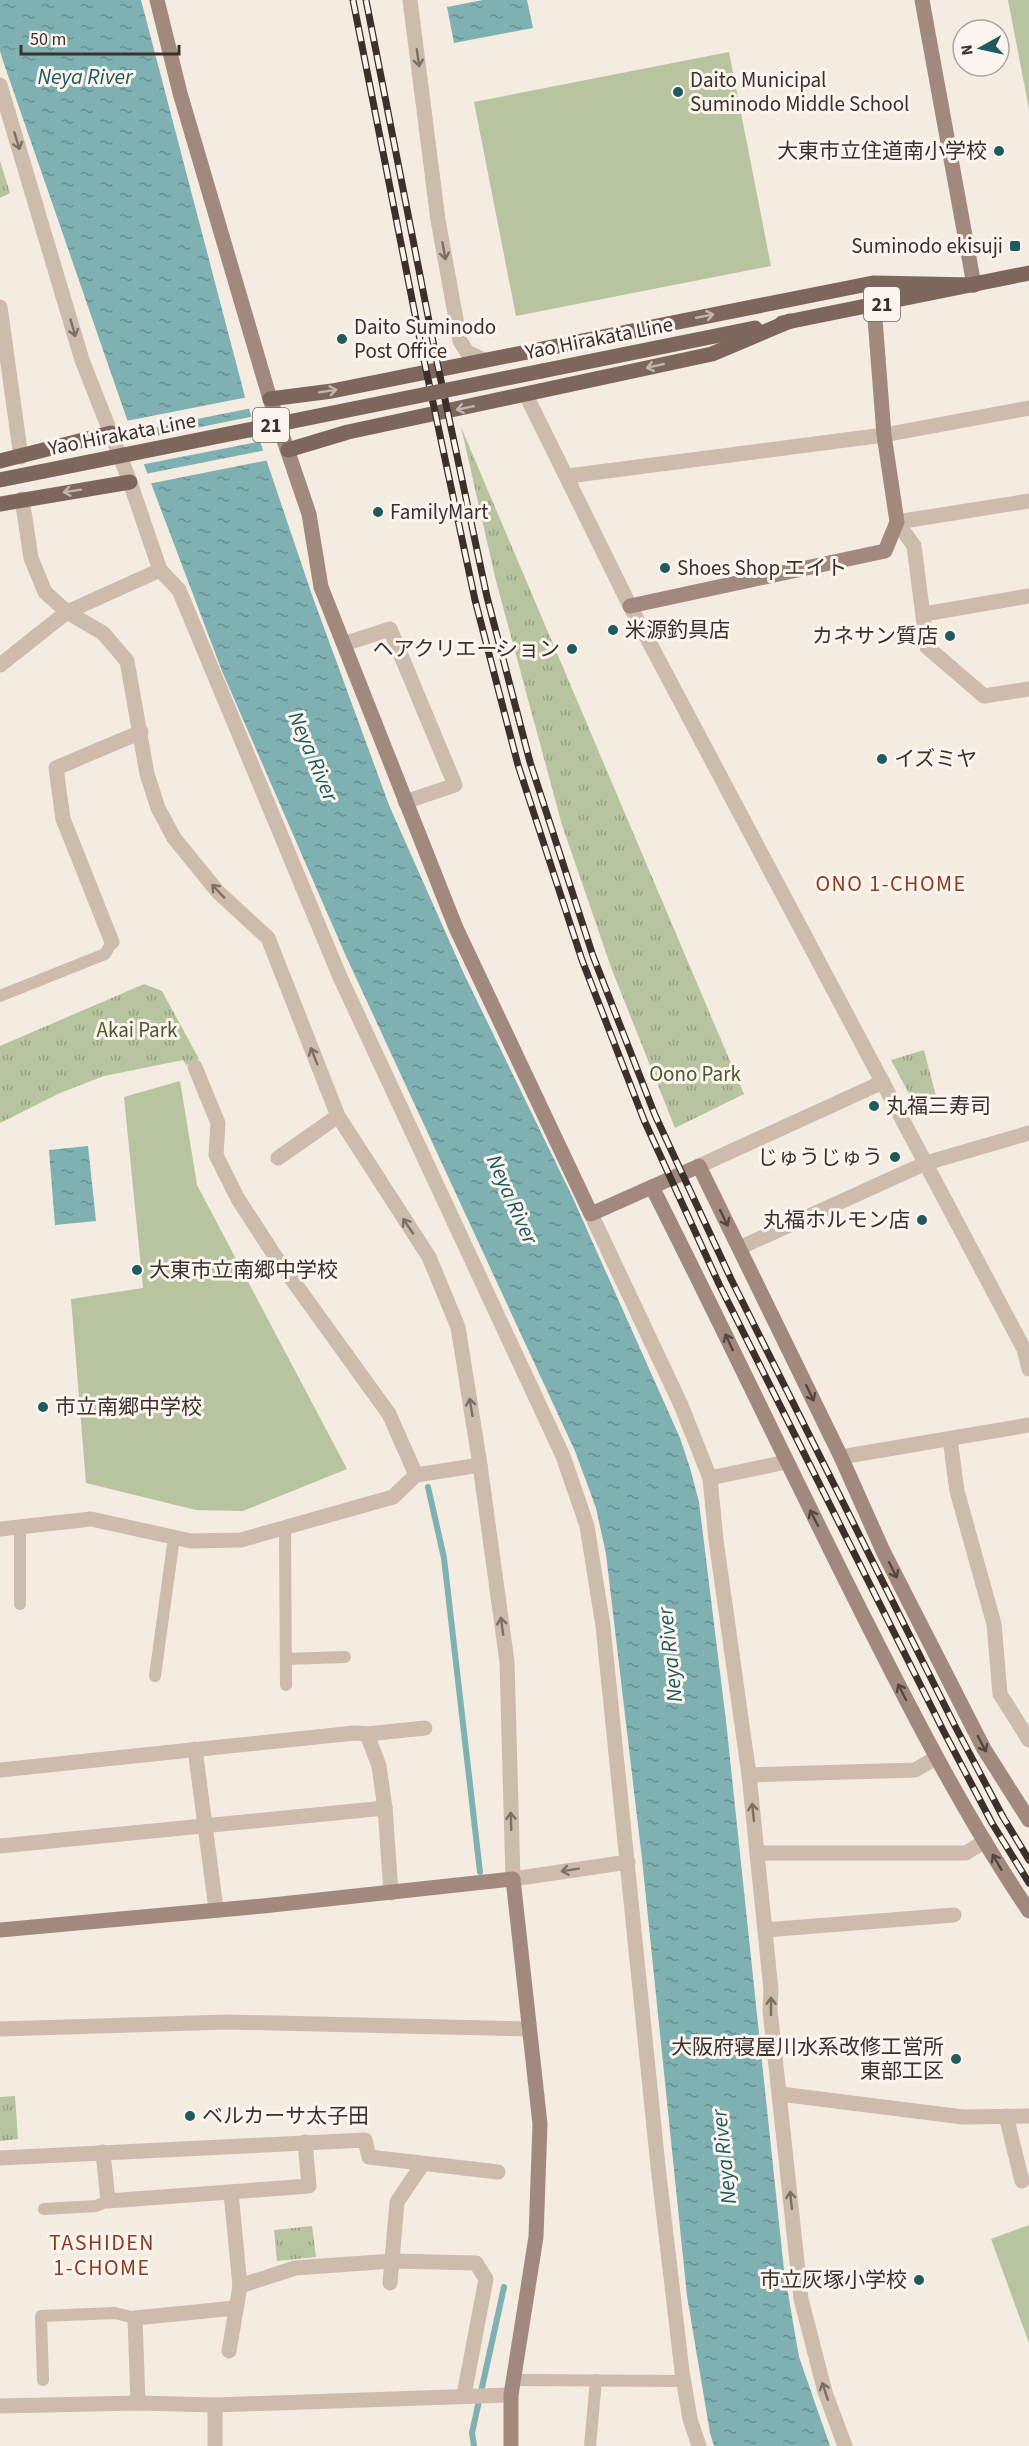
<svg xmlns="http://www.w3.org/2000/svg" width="1029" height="2446" font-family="'Source Sans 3','Noto Sans JP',sans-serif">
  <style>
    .park { fill: url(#park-tufts) }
    .garden { fill: #b8c4a0 }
    .water { fill: url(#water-ripples) }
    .pier { fill: #f4ebe1 }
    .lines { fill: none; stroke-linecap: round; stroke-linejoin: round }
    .stream { stroke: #7fb0b2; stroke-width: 6 }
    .lane { stroke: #cdbbac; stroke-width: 12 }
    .street { stroke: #cdbbac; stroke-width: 15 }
    .secondary { stroke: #a18a7d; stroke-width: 15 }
    .primary { stroke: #7d675c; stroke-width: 15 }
    .rail-casing { stroke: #3b302b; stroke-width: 7 }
    .rail { stroke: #fbf5ee; stroke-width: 4.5; stroke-dasharray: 14; stroke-linecap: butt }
    .primary-bridge { stroke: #7d675c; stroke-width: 15 }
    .oneway { stroke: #7d6f65 }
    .oneway2 { stroke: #c2b5ac }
    .oneway3 { stroke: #544640 }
    .poi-dot { fill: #1f5a5e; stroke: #fbf5ee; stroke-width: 2 }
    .labels { text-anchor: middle; stroke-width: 6; stroke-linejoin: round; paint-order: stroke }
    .shield { fill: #fbf5ee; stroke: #756b66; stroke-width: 1.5 }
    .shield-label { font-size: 20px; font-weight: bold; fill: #3b302b }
    .poi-label { font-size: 21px; fill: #3b302b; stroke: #fbf5ee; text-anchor: start }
    .street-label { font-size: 21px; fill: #3b302b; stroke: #fbf5ee }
    .park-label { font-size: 21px; fill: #4a5a2e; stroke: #fbf5ee }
    .water-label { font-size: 22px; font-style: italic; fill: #1f5a5e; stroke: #fbf5ee }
    .neighbourhood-label { font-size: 22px; letter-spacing: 1.5px; fill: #8c3b22; stroke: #fbf5ee }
  </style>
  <defs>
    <pattern id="park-tufts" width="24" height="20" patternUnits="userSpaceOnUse" patternTransform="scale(1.5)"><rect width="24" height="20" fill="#b8c4a0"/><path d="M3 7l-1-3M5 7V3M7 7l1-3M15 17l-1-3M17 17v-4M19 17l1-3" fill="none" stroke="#97a083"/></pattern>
    <pattern id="water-ripples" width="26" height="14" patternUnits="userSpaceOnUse" patternTransform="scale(1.5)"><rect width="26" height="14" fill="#7fb0b2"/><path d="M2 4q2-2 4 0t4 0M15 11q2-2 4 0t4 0" fill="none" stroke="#699091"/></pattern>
  </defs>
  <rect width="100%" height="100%" fill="#f4ebe1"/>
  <g class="park">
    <polygon points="0,161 10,193 0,198"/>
    <polygon points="461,427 744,1094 675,1128 612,970 562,825 496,581"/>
    <polygon points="144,984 162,991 199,1059 186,1065 183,1060 104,1076 60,1093 0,1123 0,1046"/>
    <polygon points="924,1050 936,1096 914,1103 891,1060"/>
    <polygon points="15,2096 18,2139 0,2141 0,2097"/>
    <polygon points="312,2226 316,2257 277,2261 274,2230"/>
  </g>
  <g class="garden">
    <polygon points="1008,0 1029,0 1029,109"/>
    <polygon points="729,52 771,266 516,316 474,102"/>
    <polygon points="180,1081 197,1185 347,1469 243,1511 196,1510 86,1483 71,1299 143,1288 124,1097"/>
    <polygon points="1029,2225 1029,2343 991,2239"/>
  </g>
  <g class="water">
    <polygon points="0,0 141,0 245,397 312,595 389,805 464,974 572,1196 680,1438 690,1468 699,1502 726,1721 784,2270 799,2357 830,2446 714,2446 710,2433 687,2296 642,1859 606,1554 596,1508 575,1451 345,954 222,671 129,425 3,61 0,51"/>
    <polygon points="483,0 527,0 533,28 454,43 447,7"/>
    <polygon points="88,1146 96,1221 55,1225 49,1150"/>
  </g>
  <g class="pier">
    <polygon points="248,397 252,408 128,433 126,421"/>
    <polygon points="255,416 263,441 140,465 131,441"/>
    <polygon points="266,450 269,460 148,484 146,479 145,474"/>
  </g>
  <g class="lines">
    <g class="stream">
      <polyline points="428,1487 444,1558 480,1872"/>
      <polyline points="474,2446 472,2433 504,2287"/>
    </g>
    <g class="lane">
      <polyline points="0,996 105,954 112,942"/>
      <polyline points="285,1527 286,1685"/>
      <polyline points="20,1604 20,1527"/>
      <polyline points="286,1659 345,1657"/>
      <polyline points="155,1676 174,1537"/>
      <polyline points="44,2209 96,2206 108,2201"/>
      <polyline points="43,2380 41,2316 115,2313 135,2318"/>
      <polyline points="514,2380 684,2381"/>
      <polyline points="590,2446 596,2380"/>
    </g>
    <g class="street">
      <polyline points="410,0 438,220 460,341 467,352 484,360"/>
      <polyline points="0,85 82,360 130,482 160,570 179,590 340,977 563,1456 587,1526 603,1626 658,2166 682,2371 690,2419 699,2446"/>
      <polyline points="0,307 21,457"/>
      <polyline points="526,395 630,606 1024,1349 1029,1369"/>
      <polyline points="568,476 884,435 1029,408"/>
      <polyline points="22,499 31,558 45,592 67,612 103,633 127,661 147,774 158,808 174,838 218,892 268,938 338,1116 429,1257 458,1327 480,1465 507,1662 513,1879 628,1862"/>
      <polyline points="1029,501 897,522 914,546 927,647 984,696 1029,689"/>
      <polyline points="924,614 1029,596"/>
      <polyline points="344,644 390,629 455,785 405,802"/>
      <polyline points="0,665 67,612 160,570"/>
      <polyline points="112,942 63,819 56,768 141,732"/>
      <polyline points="195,1067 218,1123 216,1155 238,1199 275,1256 389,1414 416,1475"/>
      <polyline points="278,1158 338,1116"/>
      <polyline points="699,1166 883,1082"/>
      <polyline points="591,1214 681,1405 710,1478 716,1540 749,1775 771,1990 770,2010 801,2299 825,2392 845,2446"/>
      <polyline points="739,1248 926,1163 1029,1133"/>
      <polyline points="950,1439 957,1491 994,1624 1000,1694 1029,1740"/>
      <polyline points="841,1457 1029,1425"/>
      <polyline points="710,1478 786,1462"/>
      <polyline points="0,1529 91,1519 191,1541 241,1540 393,1497 416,1475 480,1465"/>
      <polyline points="367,1734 379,1766 385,1808 391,1893"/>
      <polyline points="195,1749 216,1909"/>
      <polyline points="0,1770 355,1733 367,1734 425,1728"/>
      <polyline points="749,1775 915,1770 936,1758"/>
      <polyline points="0,1846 385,1808"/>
      <polyline points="757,1853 966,1853 985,1841"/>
      <polyline points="765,1930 954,1915"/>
      <polyline points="0,2029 228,2022 529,2029"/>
      <polyline points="780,2094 963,2117 1029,2116"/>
      <polyline points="1006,2116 1022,2181"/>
      <polyline points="103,2152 108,2201 309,2186 305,2142"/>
      <polyline points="0,2158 365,2140 369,2157 498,2172"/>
      <polyline points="390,2283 397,2202 422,2165"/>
      <polyline points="240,2286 295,2268 392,2261 476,2263 486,2279 464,2395"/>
      <polyline points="229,2351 240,2286 231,2193"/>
      <polyline points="138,2403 135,2318 235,2308"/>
      <polyline points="215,2405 215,2446"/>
      <polyline points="0,2406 138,2403 215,2405 511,2395"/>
    </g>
    <g class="secondary">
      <polyline points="157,0 180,93 270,399 309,514 321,587 456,928 591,1214 699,1166 841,1457 883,1551 984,1749 1029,1820"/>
      <polyline points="922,0 974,285"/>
      <polyline points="630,606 885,551 897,522 884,435 874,306"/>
      <path d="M652 1187C726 1333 795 1481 869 1627 918 1724 968 1821 1029 1911"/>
      <polyline points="0,1930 263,1906 513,1879 540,2124 536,2237 511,2395 511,2446"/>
    </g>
    <g class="primary">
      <polyline points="782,323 1029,273"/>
      <polyline points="542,371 755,328"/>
      <polyline points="270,399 332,391 873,283 974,285"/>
      <polyline points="288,450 348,432 712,354 790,321"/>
      <polyline points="0,461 111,433"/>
      <polyline points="0,504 130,482"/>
    </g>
    <g class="rail-casing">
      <g id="rail">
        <polyline points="353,0 424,360 475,600 518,765 582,960 644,1120 719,1284 944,1732 992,1823 1029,1883"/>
        <polyline points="366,0 436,357 487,597 530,762 593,956 655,1115 731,1279 955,1726 1003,1817 1029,1860"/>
      </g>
    </g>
    <use href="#rail" class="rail"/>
    <polyline class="primary-bridge" points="0,480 542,371"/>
  </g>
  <defs><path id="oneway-shaft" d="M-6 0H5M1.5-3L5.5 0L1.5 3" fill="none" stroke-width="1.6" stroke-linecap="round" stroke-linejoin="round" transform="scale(1.5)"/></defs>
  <g class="oneway">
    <use href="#oneway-shaft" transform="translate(418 58) rotate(82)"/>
    <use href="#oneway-shaft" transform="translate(17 141) rotate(73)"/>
    <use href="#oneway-shaft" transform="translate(444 251) rotate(80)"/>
    <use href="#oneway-shaft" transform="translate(73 328) rotate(74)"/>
    <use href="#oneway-shaft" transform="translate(218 891) rotate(-133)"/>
    <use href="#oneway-shaft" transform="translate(314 1056) rotate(-112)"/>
    <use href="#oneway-shaft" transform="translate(408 1226) rotate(-124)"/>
    <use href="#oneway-shaft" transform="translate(471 1407) rotate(-99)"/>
    <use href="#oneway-shaft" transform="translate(502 1626) rotate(-98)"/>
    <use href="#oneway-shaft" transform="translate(753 1812) rotate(-96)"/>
    <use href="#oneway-shaft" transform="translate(511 1821) rotate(-92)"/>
    <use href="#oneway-shaft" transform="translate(570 1870) rotate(171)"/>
    <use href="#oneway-shaft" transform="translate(771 2006) rotate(-90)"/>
    <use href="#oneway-shaft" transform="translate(791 2200) rotate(-96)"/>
    <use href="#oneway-shaft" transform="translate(825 2391) rotate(-108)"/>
  </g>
  <g class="oneway2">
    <use href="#oneway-shaft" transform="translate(705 316) rotate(-11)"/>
    <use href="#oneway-shaft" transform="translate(655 366) rotate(167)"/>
    <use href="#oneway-shaft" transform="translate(328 391) rotate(-9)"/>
    <use href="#oneway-shaft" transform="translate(465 408) rotate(168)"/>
    <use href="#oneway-shaft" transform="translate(72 491) rotate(171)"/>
  </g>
  <g class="oneway3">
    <use href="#oneway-shaft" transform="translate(724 1218) rotate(64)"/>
    <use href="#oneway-shaft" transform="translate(729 1342) rotate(-115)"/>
    <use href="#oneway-shaft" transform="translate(810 1393) rotate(64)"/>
    <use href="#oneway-shaft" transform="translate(814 1518) rotate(-117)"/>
    <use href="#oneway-shaft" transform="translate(893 1570) rotate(63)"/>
    <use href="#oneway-shaft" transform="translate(902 1692) rotate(-117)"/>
    <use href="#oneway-shaft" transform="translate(982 1744) rotate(62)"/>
    <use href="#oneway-shaft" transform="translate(997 1862) rotate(-120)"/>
  </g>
  <g class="poi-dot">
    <circle cx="678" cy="92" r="6"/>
    <circle cx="999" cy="151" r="6"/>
    <rect x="1009" y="240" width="12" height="12" rx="3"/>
    <circle cx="342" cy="339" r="6"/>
    <circle cx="378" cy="512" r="6"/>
    <circle cx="665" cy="568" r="6"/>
    <circle cx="613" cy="630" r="6"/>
    <circle cx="950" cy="636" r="6"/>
    <circle cx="572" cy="649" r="6"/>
    <circle cx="882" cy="759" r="6"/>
    <circle cx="874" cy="1106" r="6"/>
    <circle cx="895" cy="1157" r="6"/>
    <circle cx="922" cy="1220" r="6"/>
    <circle cx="137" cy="1270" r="6"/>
    <circle cx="43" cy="1407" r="6"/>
    <circle cx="956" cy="2059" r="6"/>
    <circle cx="190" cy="2116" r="6"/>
    <circle cx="919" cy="2280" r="6"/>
  </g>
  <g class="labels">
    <g class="shield">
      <rect x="864" y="287" width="36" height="34" rx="4.5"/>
      <rect x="253" y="408" width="36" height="34" rx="4.5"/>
    </g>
    <g class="shield-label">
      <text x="882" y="311">21</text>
      <text x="271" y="432">21</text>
    </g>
    <g class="poi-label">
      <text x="690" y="87">Daito Municipal<tspan x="690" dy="24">Suminodo Middle School</tspan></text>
      <text x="987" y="158" text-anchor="end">大東市立住道南小学校</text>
      <text x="1003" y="253" text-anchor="end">Suminodo ekisuji</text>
      <text x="354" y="334">Daito Suminodo<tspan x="354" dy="24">Post Office</tspan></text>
      <text x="390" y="519">FamilyMart</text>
      <text x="677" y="575">Shoes Shop エイト</text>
      <text x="625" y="637">米源釣具店</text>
      <text x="938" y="643" text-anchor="end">カネサン質店</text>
      <text x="560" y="656" text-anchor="end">ヘアクリエーション</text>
      <text x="894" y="766">イズミヤ</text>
      <text x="886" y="1113">丸福三寿司</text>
      <text x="883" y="1164" text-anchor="end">じゅうじゅう</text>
      <text x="910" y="1227" text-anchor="end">丸福ホルモン店</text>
      <text x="149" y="1277">大東市立南郷中学校</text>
      <text x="55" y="1414">市立南郷中学校</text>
      <text x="944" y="2054" text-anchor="end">大阪府寝屋川水系改修工営所<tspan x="944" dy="24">東部工区</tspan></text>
      <text x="202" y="2123">ベルカーサ太子田</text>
      <text x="907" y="2287" text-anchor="end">市立灰塚小学校</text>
    </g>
    <g class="street-label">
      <text transform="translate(599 338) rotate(-11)" y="7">Yao Hirakata Line</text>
      <text transform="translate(122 434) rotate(-11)" y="7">Yao Hirakata Line</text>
    </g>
    <g class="park-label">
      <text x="137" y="1037">Akai Park</text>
      <text x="695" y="1081">Oono Park</text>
    </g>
    <g class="water-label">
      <text x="85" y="84">Neya River</text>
      <text transform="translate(314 756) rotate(67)" y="8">Neya River</text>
      <text transform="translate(513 1199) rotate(66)" y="8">Neya River</text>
      <text transform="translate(669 1655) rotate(-96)" y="8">Neya River</text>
      <text transform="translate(723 2157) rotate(-96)" y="8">Neya River</text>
    </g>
    <g class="neighbourhood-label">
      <text x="891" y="891">ONO 1-CHOME</text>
      <text x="102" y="2250">TASHIDEN<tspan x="102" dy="25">1-CHOME</tspan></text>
    </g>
  </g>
  <g transform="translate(981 48) rotate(262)"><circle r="28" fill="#fbf5ee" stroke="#aea6a0" stroke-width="1.5"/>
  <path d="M0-4.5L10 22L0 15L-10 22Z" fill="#1f5a5e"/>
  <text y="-9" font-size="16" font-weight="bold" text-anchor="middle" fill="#3b302b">N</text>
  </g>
  <path d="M21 45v9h158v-9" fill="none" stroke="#3b302b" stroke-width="3"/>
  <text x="30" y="45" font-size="18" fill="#3b302b" stroke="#fbf5ee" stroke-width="4.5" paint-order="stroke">50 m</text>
</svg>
